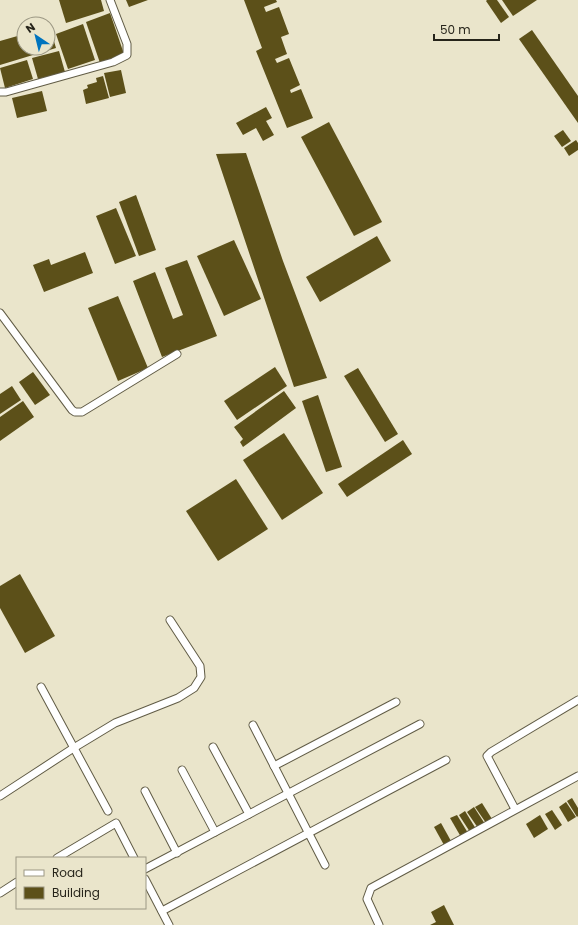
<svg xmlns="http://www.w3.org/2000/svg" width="578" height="925" font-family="Poppins,sans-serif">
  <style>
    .building { fill: #5c5019 }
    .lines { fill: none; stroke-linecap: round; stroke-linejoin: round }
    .minor-casing { stroke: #615c46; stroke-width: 9 }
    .minor { stroke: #fff; stroke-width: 7 }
  </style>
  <rect width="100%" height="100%" fill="#eae5cb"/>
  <g class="building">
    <polygon points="59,0 101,0 104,11 66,23"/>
    <polygon points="126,0 148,0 129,7"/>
    <polygon points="244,0 276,0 277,2 264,7 266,12 279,7 289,34 281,37 287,54 275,59 277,63 289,58 300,85 290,90 291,93 301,89 313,118 287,128 256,51 262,48"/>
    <polygon points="487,0 497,0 509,17 501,23 486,1"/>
    <polygon points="502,0 537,0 513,16"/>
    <polygon points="110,13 124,54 100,63 86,22"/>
    <polygon points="48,21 56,48 0,65 0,41 21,35 19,30 24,28 24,48 48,48 48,24 39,24"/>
    <polygon points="83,24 95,60 68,69 56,34"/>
    <polygon points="532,30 578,96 578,123 519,39"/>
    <polygon points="59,51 65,72 38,79 32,58"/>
    <polygon points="27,60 33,79 5,88 0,68"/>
    <polygon points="121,70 126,93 110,97 104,73"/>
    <polygon points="103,76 109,98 86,104 83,90 88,88 87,85 97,82 96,78"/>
    <polygon points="42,91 47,111 17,118 12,98"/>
    <polygon points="266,107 272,118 266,121 274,135 263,141 256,128 243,135 236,123"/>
    <polygon points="329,122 382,222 354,236 301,137"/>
    <polygon points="563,130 571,141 562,147 554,136"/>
    <polygon points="576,140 578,143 578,150 569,156 564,148"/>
    <polygon points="246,153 283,261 327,378 294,387 216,154"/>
    <polygon points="136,195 156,250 139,256 119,202"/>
    <polygon points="116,208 136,256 115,264 96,216"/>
    <polygon points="377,236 391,261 320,302 306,277"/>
    <polygon points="234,240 261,299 224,316 197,256"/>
    <polygon points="85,252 93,273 44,292 33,265 49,259 51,265"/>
    <polygon points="187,260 217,336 162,357 133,281 155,272 173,319 183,315 165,268"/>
    <polygon points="118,296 148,368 118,381 88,308"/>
    <polygon points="275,367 287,386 237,420 224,401"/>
    <polygon points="358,368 398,434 385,442 344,376"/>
    <polygon points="33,372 50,395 35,405 19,382"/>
    <polygon points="12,386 21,400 0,414 0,394"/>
    <polygon points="284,391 296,408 243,447 240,442 243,439 234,427"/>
    <polygon points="318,395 342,467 326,472 302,401"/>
    <polygon points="23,401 34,417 0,441 0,417"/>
    <polygon points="284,433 323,493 282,520 243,460"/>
    <polygon points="403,440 412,454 347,497 338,484"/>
    <polygon points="236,479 268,529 218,561 186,511"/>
    <polygon points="20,574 55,636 25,653 0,608 0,586"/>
    <polygon points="572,798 578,808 578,816 577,817 567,801"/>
    <polygon points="566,802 576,817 568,822 559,807"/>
    <polygon points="482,803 492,819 486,823 475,807"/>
    <polygon points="474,807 485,824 478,828 467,812"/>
    <polygon points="552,810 562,825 555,830 545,814"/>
    <polygon points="465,811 476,829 470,832 459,815"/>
    <polygon points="457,815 468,833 461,837 450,818"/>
    <polygon points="540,815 548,829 534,838 526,824"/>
    <polygon points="441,823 451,841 444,845 434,827"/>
    <polygon points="444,905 454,925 430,925 436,922 431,912"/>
  </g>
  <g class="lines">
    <g class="minor-casing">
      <g id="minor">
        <polyline points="0,92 6,92 113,62 127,55 127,44 110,0"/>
        <polyline points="0,313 72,410 75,412 82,412 177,354"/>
        <polyline points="41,687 108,811"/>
        <polyline points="253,725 325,865"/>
        <polyline points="213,747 249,814"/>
        <polyline points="274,766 396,702"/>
        <polyline points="182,770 215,832"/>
        <polyline points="145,791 177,853"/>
        <polyline points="0,796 72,749 115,723 178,698 194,688 201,677 200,666 170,620"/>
        <polyline points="515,809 487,756 491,752 578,700"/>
        <polyline points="57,858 116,823 134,858"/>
        <polyline points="145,869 420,724"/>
        <polyline points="145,879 169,925"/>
        <polyline points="0,893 17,882"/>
        <polyline points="162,911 446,760"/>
        <polyline points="379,925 367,899 371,888 578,776"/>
      </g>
    </g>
    <use href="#minor" class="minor"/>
  </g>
  <rect x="16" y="857" width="130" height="52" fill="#eae5cb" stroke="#9c9884"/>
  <rect x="24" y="870" width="20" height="6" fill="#ffffff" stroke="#9c9884"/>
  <text x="52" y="877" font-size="12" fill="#26241a">Road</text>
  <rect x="24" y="887" width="20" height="12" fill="#5c5019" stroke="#9c9884"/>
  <text x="52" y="897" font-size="12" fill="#26241a">Building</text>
  <g transform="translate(36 36) rotate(325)"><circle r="19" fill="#eae5cb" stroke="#9c9884"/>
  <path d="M0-3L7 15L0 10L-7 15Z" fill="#0074be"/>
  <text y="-6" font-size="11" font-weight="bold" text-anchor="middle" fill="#26241a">N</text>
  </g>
  <path d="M434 34v6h65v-6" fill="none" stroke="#26241a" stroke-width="2"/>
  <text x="440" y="34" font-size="12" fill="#26241a" stroke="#eae5cb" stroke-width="3" paint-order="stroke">50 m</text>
</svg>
